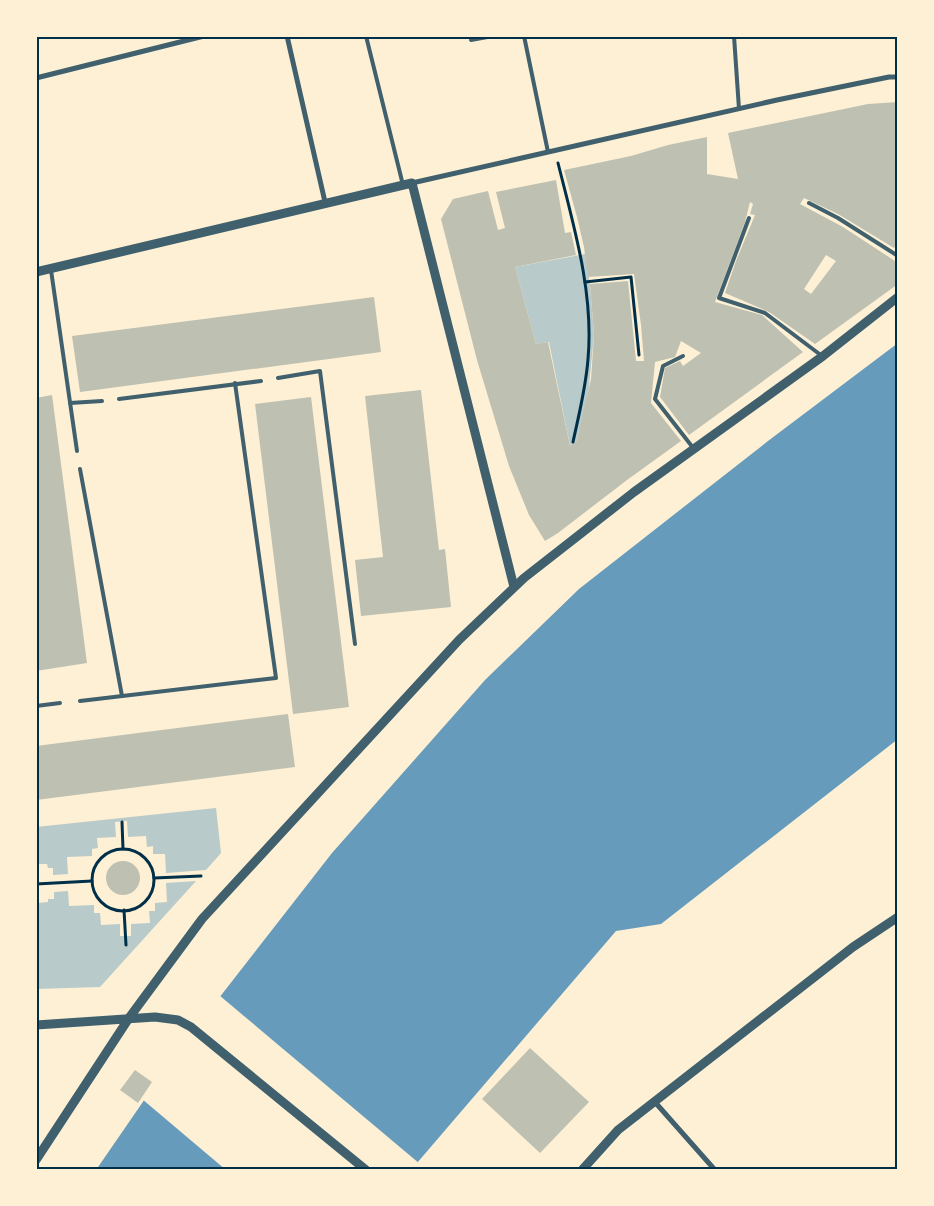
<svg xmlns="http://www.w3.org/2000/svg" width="934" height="1206" font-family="Karla,sans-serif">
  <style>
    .green { fill: #b9caca }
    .water { fill: #669bbc }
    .pier { fill: #fdf0d5 }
    .building { fill: #bec0b2; fill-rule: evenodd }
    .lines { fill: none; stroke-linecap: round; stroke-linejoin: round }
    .path { stroke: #003049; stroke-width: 3 }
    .service { stroke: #3f606c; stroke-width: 4 }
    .minor { stroke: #3f606c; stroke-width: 5 }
    .tertiary { stroke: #3f606c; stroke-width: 9 }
    .neatline { fill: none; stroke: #003049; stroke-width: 2 }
  </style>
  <rect width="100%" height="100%" fill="#fdf0d5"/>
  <g class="green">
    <polygon points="585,254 590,284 594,335 588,397 577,440 570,446 549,342 536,344 515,267"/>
    <polygon points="216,808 221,853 206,870 166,873 165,854 153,854 153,846 147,847 146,836 128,837 127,821 115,822 116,837 97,838 98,848 92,849 92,856 67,857 68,874 53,875 53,868 48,868 47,864 37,864 36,868 36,827"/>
    <polygon points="196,881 100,987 36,989 36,899 37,903 48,902 48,899 54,899 54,892 68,891 69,906 94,905 94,913 100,913 101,925 120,924 120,936 131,936 131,924 150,923 149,911 155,911 155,903 167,902 166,883"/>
  </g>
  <polygon class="water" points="898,343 898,739 661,924 616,931 411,1170 96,1170 180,1048 332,853 485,680 579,589 768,441"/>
  <polygon class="pier" points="219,995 420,1164 414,1170 226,1170 142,1099 178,1047"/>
  <g class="building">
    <path d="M898 102V242L894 248 838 214 804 198 800 204 843 227 898 263V284L815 344 769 312 725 293 736 261 755 215 750 214 753 204 750 202 745 222 715 302 762 315 803 352 689 435 660 397 665 368 680 361 683 366 701 353 681 341 675 357 655 362 651 403 681 441 627 480 558 533 545 541 529 515 509 466 477 360 441 219 453 199 488 191 498 230 505 228 496 192 556 180 565 233 571 232 576 255 515 267 536 344 548 342 570 446 577 440 591 379 594 335 590 284 628 281 636 361H644L641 325 634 274 588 277 584 247 577 217 564 170 631 156 668 145 707 137V174L738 179 728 133 868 104ZM826 255 836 261 811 294 804 289Z"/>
    <polygon points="374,297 381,352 80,392 72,336"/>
    <polygon points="421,390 439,550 445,549 451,607 361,616 355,560 383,557 365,396"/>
    <polygon points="52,395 87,663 36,671 36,398"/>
    <polygon points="311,397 349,707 293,714 255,404"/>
    <polygon points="288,714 295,767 36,800 36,746"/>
    <circle cx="123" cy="878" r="17"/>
    <polygon points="530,1048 589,1102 540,1153 482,1099"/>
    <polygon points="135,1070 152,1082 138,1103 120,1090"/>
  </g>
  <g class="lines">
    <g class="path">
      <path d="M558 163C574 227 594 293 588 359 586 387 579 414 573 442"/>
      <polyline points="585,282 631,277 639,355"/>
      <polyline points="122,822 123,849"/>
      <circle cx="123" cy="880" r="31"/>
      <polyline points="154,878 201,876"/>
      <polyline points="36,884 92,881"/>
      <polyline points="124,910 126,945"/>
    </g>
    <g class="service">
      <polyline points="366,36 403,185"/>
      <polyline points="524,36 548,152"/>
      <polyline points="734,36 739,109"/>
      <polyline points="471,40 493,36"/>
      <polyline points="809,203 838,218 898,256"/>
      <polyline points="749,218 719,298 765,313 822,356"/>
      <polyline points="51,270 77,451"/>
      <polyline points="683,356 663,366 655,399 694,449"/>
      <polyline points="278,378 320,371 355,644"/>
      <polyline points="119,399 261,381"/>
      <polyline points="70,403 102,401"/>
      <polyline points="80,469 122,696"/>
      <polyline points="80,701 276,678 235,383"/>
      <polyline points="36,706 60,703"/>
    </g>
    <g class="minor">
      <polyline points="287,36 325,202"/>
      <polyline points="36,78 204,36"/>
      <polyline points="412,183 777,100 889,77 898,77"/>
      <polyline points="654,1101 715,1170"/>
    </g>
    <g class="tertiary">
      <polyline points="36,272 412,183 514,587"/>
      <polyline points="36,1025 155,1017 178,1020 191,1027 366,1170"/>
      <polyline points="36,1160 129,1018 202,919 459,640 524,578 634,492 823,356 898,297"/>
      <polyline points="582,1170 618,1130 853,947 898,917"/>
    </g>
  </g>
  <rect width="934" height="1206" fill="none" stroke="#fdf0d5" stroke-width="75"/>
  <rect x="38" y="38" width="858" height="1130" class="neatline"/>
</svg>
